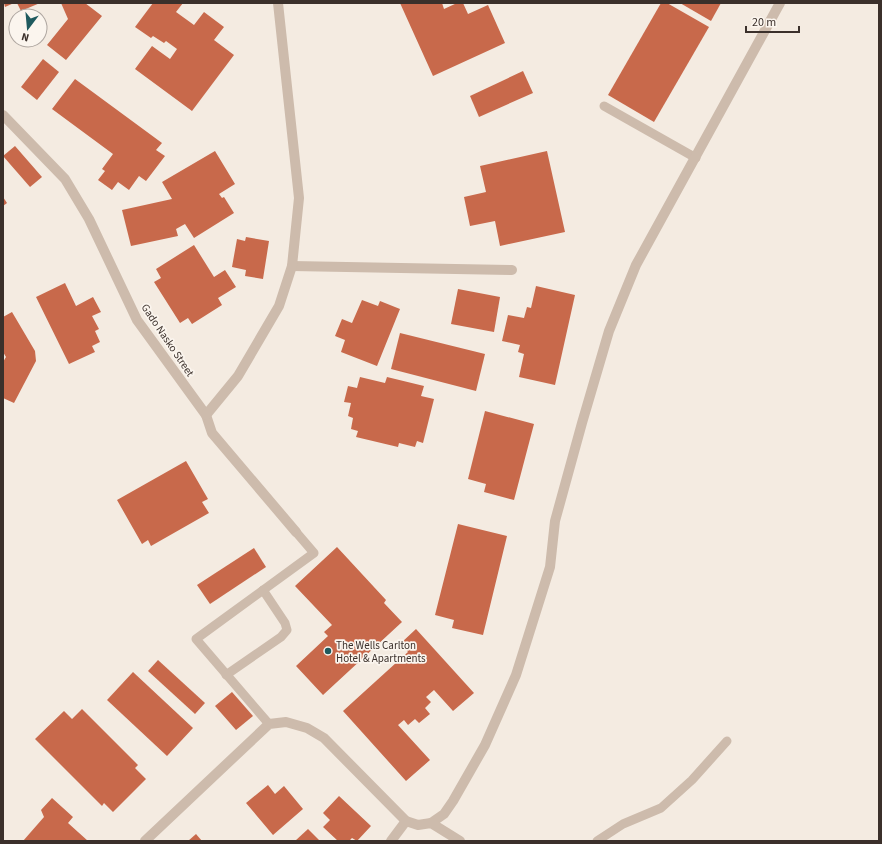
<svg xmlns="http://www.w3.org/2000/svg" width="882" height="844" font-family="'Source Sans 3',sans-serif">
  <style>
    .building { fill: #c8694b }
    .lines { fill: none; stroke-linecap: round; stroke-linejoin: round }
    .lane { stroke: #cdbbac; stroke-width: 9 }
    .street { stroke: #cdbbac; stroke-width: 10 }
    .poi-dot { fill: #1f5a5e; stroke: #fbf5ee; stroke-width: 1.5 }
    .labels { text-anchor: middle; stroke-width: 3.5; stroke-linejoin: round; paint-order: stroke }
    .street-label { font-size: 11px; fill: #3b302b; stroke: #fbf5ee }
    .poi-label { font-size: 11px; fill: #3b302b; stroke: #fbf5ee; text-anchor: start }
  </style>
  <rect width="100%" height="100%" fill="#f4ebe1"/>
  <g class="building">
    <polygon points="4,3 14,3 5,7"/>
    <polygon points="17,3 40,3 21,11"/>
    <polygon points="61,3 85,3 102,16 66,60 47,45 68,19"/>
    <polygon points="153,3 183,3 176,12 194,25 204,12 224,27 214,40 234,55 192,111 135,69 152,46 170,59 177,49 166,41 164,43 153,36 151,38 135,27"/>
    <polygon points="400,3 442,3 444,9 457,3 463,3 468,14 488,5 505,43 433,76"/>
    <polygon points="661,3 667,3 709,27 654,122 608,95"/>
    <polygon points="680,3 721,3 711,21"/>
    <polygon points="43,59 59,72 37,100 21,87"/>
    <polygon points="523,71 533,93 479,117 470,96"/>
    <polygon points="75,79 162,143 156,150 165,156 146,181 139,176 129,190 118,182 112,190 98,180 105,171 102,169 113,154 52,109"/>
    <polygon points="15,146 42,177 30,187 3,156"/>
    <polygon points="215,151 235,184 219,194 222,198 224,197 234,213 194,238 185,224 176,229 178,236 131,246 122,210 172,199 162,182"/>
    <polygon points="547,151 565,232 500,246 495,221 470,226 464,197 486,192 480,166"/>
    <polygon points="3,197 7,203 3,206"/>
    <polygon points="246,237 269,241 263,279 245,276 246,270 232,267 237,239 245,241"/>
    <polygon points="194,245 214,277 225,270 236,287 218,298 222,305 192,324 188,318 180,323 154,282 161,278 156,269"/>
    <polygon points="65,283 76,306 93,297 101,312 92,316 99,329 95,331 100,342 92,346 95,352 69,364 36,297"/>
    <polygon points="536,286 575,295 555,385 519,377 524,354 518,352 520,345 502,341 508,315 524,318 527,307 531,308"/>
    <polygon points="458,289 500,297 494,332 451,324"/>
    <polygon points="362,300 378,306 380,301 400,309 377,366 341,352 345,340 335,336 342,319 352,323"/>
    <polygon points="12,312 35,351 36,361 14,403 3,398 3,362 6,357 3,352 3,317"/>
    <polygon points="400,333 485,354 476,391 391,369"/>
    <polygon points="360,377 385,383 387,377 424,386 421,396 434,399 423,443 417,441 415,447 399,443 398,447 356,437 358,431 351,429 353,418 348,416 351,403 344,402 348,386 357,388"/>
    <polygon points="485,411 534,424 514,500 484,492 486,484 468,479"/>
    <polygon points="186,461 208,499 202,502 209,513 151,546 148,540 142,544 117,500"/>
    <polygon points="458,524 507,536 483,635 452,628 454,620 435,615"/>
    <polygon points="337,547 386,600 384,603 402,622 323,695 296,666 328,636 324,632 332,625 295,586"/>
    <polygon points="254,548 266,567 210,604 197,585"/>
    <polygon points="416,629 474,693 453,711 434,690 426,697 431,702 425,708 430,714 419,723 415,719 408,725 404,720 398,725 430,760 406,781 343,711 408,652 401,643"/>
    <polygon points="158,660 205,703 195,714 148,671"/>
    <polygon points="133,672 193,728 167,756 107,700"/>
    <polygon points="232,692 253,716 236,730 215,706"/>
    <polygon points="82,709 138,765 135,768 146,779 113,812 104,803 102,806 35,739 64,711 72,719"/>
    <polygon points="268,785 275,794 284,786 303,809 273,835 246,803"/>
    <polygon points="339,796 371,826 357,841 352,838 349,841 338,841 323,827 330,820 323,813"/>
    <polygon points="52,798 73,817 68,823 88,841 23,841 44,817 41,810"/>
    <polygon points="308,829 320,841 295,841"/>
    <polygon points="196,834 202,841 188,841"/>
  </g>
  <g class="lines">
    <g class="lane">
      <polyline points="604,106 696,158"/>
      <polyline points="226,675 281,637 287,630 285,623 263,590"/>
      <polyline points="269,724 196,639 314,553 296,532"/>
      <polyline points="597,841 623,824 661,808 692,780 727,741"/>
    </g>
    <g class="street">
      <polyline points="3,115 65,179 89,219 137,320 206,415 212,433 296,532"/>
      <polyline points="292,266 512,270"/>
      <polyline points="206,415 238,376 279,306 292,266 299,198 278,3"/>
      <polyline points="431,823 444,814 453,801 485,745 516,675 550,567 555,521 582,423 609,331 636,265 780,3"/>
      <polyline points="145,841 269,724 286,722 307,728 324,738 406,821 418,825 431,823 460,841"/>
      <polyline points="391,841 406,821"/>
    </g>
  </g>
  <circle class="poi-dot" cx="328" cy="651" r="4"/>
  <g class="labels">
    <g class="street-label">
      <text transform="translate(168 340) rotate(56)" y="4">Gado Nasko Street</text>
    </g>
    <g class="poi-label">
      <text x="336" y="649">The Wells Carlton<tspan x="336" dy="13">Hotel &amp; Apartments</tspan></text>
    </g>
  </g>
  <rect width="882" height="844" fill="none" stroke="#3b302b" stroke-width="8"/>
  <g transform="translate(28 28) rotate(196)"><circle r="19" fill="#fbf5ee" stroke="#aea6a0"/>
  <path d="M0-3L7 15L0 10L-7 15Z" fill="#1f5a5e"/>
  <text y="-6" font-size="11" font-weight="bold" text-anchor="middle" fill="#3b302b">N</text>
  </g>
  <path d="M746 26v6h53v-6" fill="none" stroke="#3b302b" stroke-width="2"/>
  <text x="752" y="26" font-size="12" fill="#3b302b" stroke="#fbf5ee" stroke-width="3" paint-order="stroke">20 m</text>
</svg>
